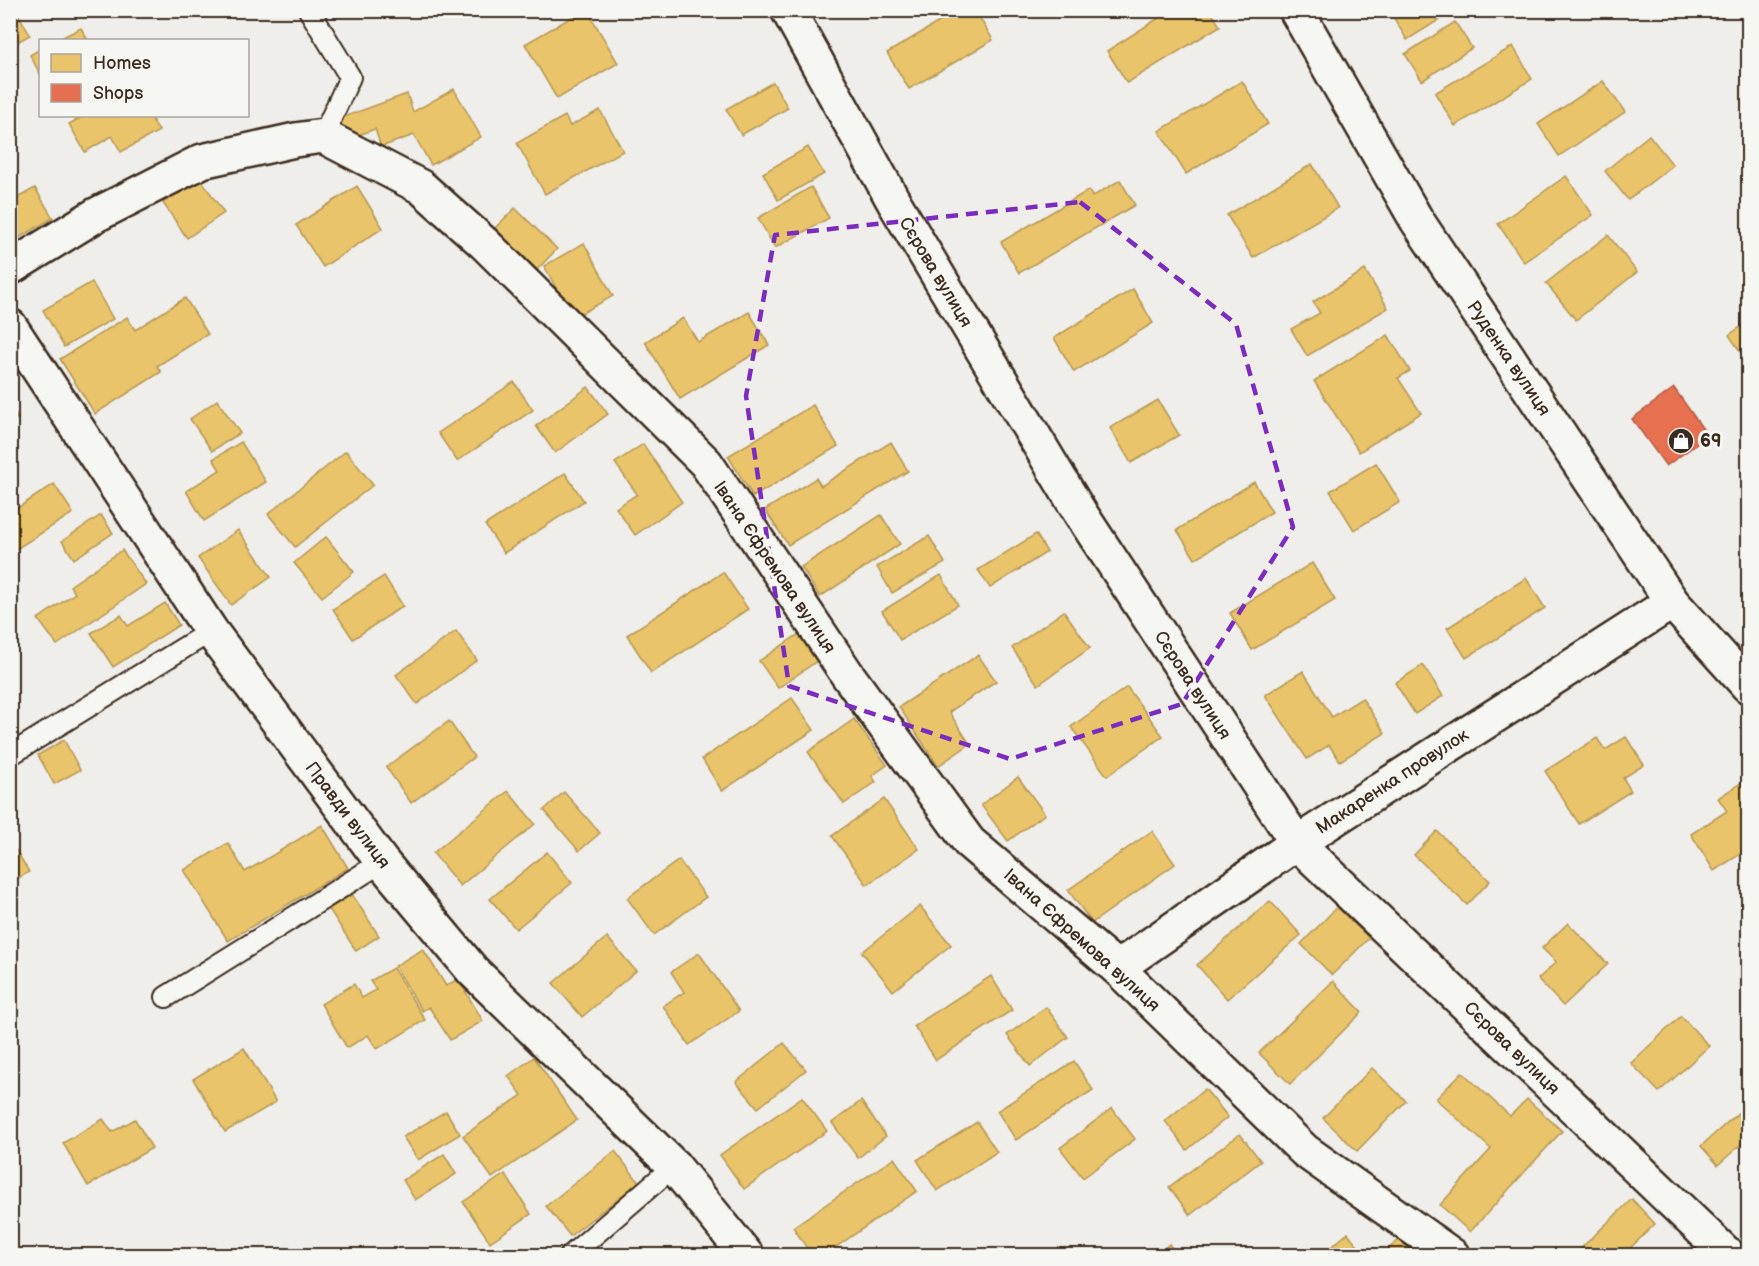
<svg xmlns="http://www.w3.org/2000/svg" width="1759" height="1266" font-family="'Balsamiq Sans',sans-serif">
  <style>
    .homes { fill: #e9c46a; stroke: #b59653; stroke-width: 1.5 }
    .shops { fill: #e76f51; stroke: #b35a42; stroke-width: 1.5 }
    .lines { fill: none; stroke-linecap: round; stroke-linejoin: round }
    .lane-casing { stroke: #3b2a1e; stroke-width: 24 }
    .street-casing { stroke: #3b2a1e; stroke-width: 38 }
    .lane { stroke: #f6f6f2; stroke-width: 20 }
    .street { stroke: #f6f6f2; stroke-width: 33 }
    .marked { fill: none; stroke: #7b2cbf; stroke-width: 4.5; stroke-dasharray: 12 8; stroke-linejoin: round }
    .labels { text-anchor: middle; stroke-width: 6; stroke-linejoin: round; paint-order: stroke }
    .street-label { font-size: 18px; fill: #3b2a1e; stroke: #f6f6f2 }
    .poi-label { font-size: 18px; font-weight: bold; fill: #3b2a1e; stroke: #f6f6f2; text-anchor: start }
  </style>
  <rect width="100%" height="100%" fill="#efeeea"/>
  <filter id="ink" filterUnits="userSpaceOnUse"><feTurbulence type="fractalNoise" baseFrequency=".0167" numOctaves="2"/><feDisplacementMap in="SourceGraphic" scale="12" xChannelSelector="R" yChannelSelector="G"/><feConvolveMatrix kernelMatrix="1 2 1 2 8 2 1 2 1" color-interpolation-filters="sRGB"/></filter>
  <g filter="url(#ink)">
    <g class="homes">
      <polygon points="16,10 30,35 10,46 10,12"/>
      <polygon points="584,10 587,10 618,63 557,99 525,44"/>
      <polygon points="959,10 975,10 993,40 909,89 887,53"/>
      <polygon points="1171,10 1210,10 1220,26 1127,83 1107,51"/>
      <polygon points="1389,10 1455,10 1407,40"/>
      <polygon points="1455,22 1472,48 1422,81 1405,54"/>
      <polygon points="81,28 88,40 57,40"/>
      <polygon points="1513,46 1532,79 1455,126 1435,93"/>
      <polygon points="40,49 40,74 30,55"/>
      <polygon points="1242,81 1268,124 1186,174 1159,131"/>
      <polygon points="1603,81 1625,112 1559,156 1538,124"/>
      <polygon points="773,82 788,108 741,135 726,109"/>
      <polygon points="454,89 481,137 431,165 414,135 381,147 375,129 345,140 338,119 407,94 413,112"/>
      <polygon points="600,110 623,151 545,194 517,143 565,116 570,126"/>
      <polygon points="84,116 150,116 159,131 121,152 112,136 85,152 69,124"/>
      <polygon points="1649,135 1673,165 1628,200 1605,171"/>
      <polygon points="808,147 824,174 778,200 763,173"/>
      <polygon points="1312,164 1338,208 1253,258 1227,215"/>
      <polygon points="1566,176 1593,215 1524,262 1498,224"/>
      <polygon points="200,178 224,213 187,238 163,203"/>
      <polygon points="1120,180 1135,205 1019,273 1001,242 1089,190 1092,197"/>
      <polygon points="357,186 383,228 323,267 296,225"/>
      <polygon points="811,187 829,218 775,248 758,218"/>
      <polygon points="35,188 53,218 10,243 10,202"/>
      <polygon points="515,208 557,249 531,276 489,234"/>
      <polygon points="1608,235 1637,272 1576,320 1546,283"/>
      <polygon points="584,243 613,296 573,318 544,266"/>
      <polygon points="1365,270 1388,308 1307,356 1291,329 1320,313 1313,302"/>
      <polygon points="92,282 113,319 64,347 43,310"/>
      <polygon points="1133,289 1153,323 1074,372 1054,338"/>
      <polygon points="185,298 208,334 157,366 161,372 95,414 60,359 127,317 135,330"/>
      <polygon points="749,312 769,345 680,399 645,342 683,318 698,342"/>
      <polygon points="1748,322 1748,363 1729,335"/>
      <polygon points="1388,335 1410,371 1398,378 1421,413 1359,452 1314,381"/>
      <polygon points="514,382 533,410 457,461 438,433"/>
      <polygon points="588,387 608,414 555,453 536,426"/>
      <polygon points="217,400 240,433 212,451 190,419"/>
      <polygon points="1158,400 1179,435 1131,463 1110,428"/>
      <polygon points="813,405 838,446 753,497 728,456"/>
      <polygon points="10,406 18,418 10,423"/>
      <polygon points="241,442 266,482 204,521 186,491 220,470 213,459"/>
      <polygon points="891,442 908,471 788,545 765,510 816,478 821,486"/>
      <polygon points="643,444 682,502 635,535 616,508 637,494 615,463"/>
      <polygon points="346,451 373,485 295,547 268,514"/>
      <polygon points="1376,463 1400,502 1354,530 1330,491"/>
      <polygon points="565,473 584,501 504,553 485,525"/>
      <polygon points="1254,482 1272,512 1195,559 1177,530"/>
      <polygon points="54,484 73,513 10,553 10,513"/>
      <polygon points="101,515 113,533 74,559 62,541"/>
      <polygon points="881,515 900,544 820,597 801,567"/>
      <polygon points="238,530 271,577 231,605 198,558"/>
      <polygon points="1036,534 1047,552 990,588 978,570"/>
      <polygon points="929,536 945,563 892,593 877,567"/>
      <polygon points="326,537 354,572 322,597 294,563"/>
      <polygon points="122,550 146,584 57,645 38,619 75,593 70,586"/>
      <polygon points="1312,563 1335,600 1252,650 1230,613"/>
      <polygon points="723,572 748,609 651,673 627,635"/>
      <polygon points="941,575 958,605 900,640 882,611"/>
      <polygon points="384,576 403,606 353,639 333,609"/>
      <polygon points="1526,578 1545,608 1466,658 1447,628"/>
      <polygon points="165,603 179,625 113,667 91,633 121,615 128,626"/>
      <polygon points="1064,611 1090,648 1038,685 1012,648"/>
      <polygon points="456,631 477,660 417,704 396,675"/>
      <polygon points="799,634 817,661 778,688 759,661"/>
      <polygon points="978,655 996,681 949,712 970,744 938,766 899,707"/>
      <polygon points="1423,665 1443,696 1415,714 1395,683"/>
      <polygon points="1303,671 1332,717 1362,698 1385,733 1340,761 1329,745 1307,759 1265,695"/>
      <polygon points="1127,687 1163,736 1107,776 1071,727"/>
      <polygon points="792,698 814,730 722,791 702,759"/>
      <polygon points="854,719 887,765 872,776 876,782 844,804 808,752"/>
      <polygon points="449,721 474,757 411,803 386,767"/>
      <polygon points="1626,737 1644,765 1623,778 1631,791 1579,824 1545,771 1597,738 1605,750"/>
      <polygon points="64,740 80,770 54,784 38,755"/>
      <polygon points="1018,777 1045,814 1008,841 981,805"/>
      <polygon points="1747,779 1748,849 1714,871 1691,834 1727,811 1718,798"/>
      <polygon points="508,791 535,824 460,886 433,853"/>
      <polygon points="564,792 600,833 579,851 544,810"/>
      <polygon points="884,799 919,849 867,885 832,836"/>
      <polygon points="322,825 348,868 228,941 184,870 228,843 245,872"/>
      <polygon points="1152,831 1175,864 1092,923 1068,890"/>
      <polygon points="1437,831 1490,881 1467,905 1414,855"/>
      <polygon points="16,850 29,872 10,883 10,853"/>
      <polygon points="547,852 572,883 516,929 490,899"/>
      <polygon points="679,860 706,897 654,935 627,898"/>
      <polygon points="352,894 379,936 356,951 329,909"/>
      <polygon points="1270,901 1301,935 1227,999 1197,965"/>
      <polygon points="920,906 951,945 893,991 862,952"/>
      <polygon points="1337,907 1369,938 1332,975 1301,944"/>
      <polygon points="1568,923 1608,964 1563,1006 1538,979 1556,962 1542,948"/>
      <polygon points="607,937 636,971 582,1017 553,983"/>
      <polygon points="423,949 446,986 458,979 483,1021 450,1040 429,1007 422,1011 395,966"/>
      <polygon points="699,953 739,1011 689,1045 663,1006 684,992 671,972"/>
      <polygon points="393,968 425,1020 377,1049 368,1035 347,1048 321,1004 354,984 362,998 376,990 370,981"/>
      <polygon points="991,976 1012,1010 936,1060 914,1026"/>
      <polygon points="1333,981 1362,1012 1290,1084 1259,1053"/>
      <polygon points="1046,1007 1068,1037 1030,1066 1007,1035"/>
      <polygon points="1681,1016 1709,1046 1659,1092 1631,1063"/>
      <polygon points="784,1043 806,1070 758,1108 736,1082"/>
      <polygon points="244,1048 276,1102 225,1132 193,1079"/>
      <polygon points="534,1057 577,1120 492,1178 463,1136 522,1095 508,1076"/>
      <polygon points="1074,1061 1093,1090 1016,1140 997,1111"/>
      <polygon points="1372,1068 1406,1101 1357,1151 1323,1118"/>
      <polygon points="1462,1072 1510,1116 1527,1099 1562,1131 1470,1232 1440,1205 1491,1149 1436,1099"/>
      <polygon points="1205,1089 1228,1117 1187,1150 1165,1121"/>
      <polygon points="802,1097 827,1131 744,1189 720,1155"/>
      <polygon points="861,1101 886,1136 858,1158 832,1123"/>
      <polygon points="1748,1104 1748,1138 1718,1165 1701,1146"/>
      <polygon points="1112,1108 1135,1139 1083,1178 1060,1148"/>
      <polygon points="446,1111 460,1134 418,1160 403,1137"/>
      <polygon points="103,1119 112,1132 135,1119 152,1148 88,1186 63,1143"/>
      <polygon points="977,1122 997,1152 937,1191 917,1160"/>
      <polygon points="1240,1134 1261,1161 1190,1215 1169,1187"/>
      <polygon points="615,1151 639,1182 570,1236 546,1206"/>
      <polygon points="444,1154 456,1174 415,1200 403,1180"/>
      <polygon points="894,1158 917,1191 823,1256 812,1256 793,1227"/>
      <polygon points="505,1174 531,1214 490,1242 463,1202"/>
      <polygon points="1632,1199 1655,1224 1622,1256 1573,1256"/>
      <polygon points="1348,1233 1366,1256 1320,1256"/>
      <polygon points="1400,1239 1414,1256 1380,1256"/>
      <polygon points="1169,1244 1178,1256 1155,1256"/>
      <polygon points="688,1247 694,1256 676,1256"/>
    </g>
    <polygon class="shops" points="1674,388 1708,436 1666,466 1632,419"/>
    <g class="lines">
      <g class="lane-casing">
        <g id="lane">
          <polyline points="309,10 350,77 323,136"/>
          <polyline points="10,755 211,631"/>
          <polyline points="166,997 382,862"/>
          <polyline points="570,1256 674,1166"/>
        </g>
      </g>
      <g class="street-casing">
        <g id="street">
          <polyline points="788,10 894,202 1079,511 1297,843 1729,1256"/>
          <polyline points="1296,10 1416,219 1672,602 1748,686"/>
          <polyline points="10,268 96,215 202,161 295,140 323,136 421,187 485,244 706,463 847,674 969,842 1117,968 1305,1151 1453,1256"/>
          <polyline points="10,326 211,631 382,862 473,971 674,1166 747,1256"/>
          <polyline points="1117,968 1297,843 1672,602"/>
        </g>
      </g>
      <use href="#lane" class="lane"/>
      <use href="#street" class="street"/>
    </g>
  </g>
  <path class="marked" d="M1080 202 1236 324 1293 527 1182 704 1010 759 789 686 746 396 775 235Z"/>
  <defs>
    <g id="shop-disc" transform="scale(1.35)"><circle r="9.5" fill="#3b2a1e" stroke="#f6f6f2"/><path d="M-5-2.5h2.3a2.7 3.5 0 0 1 5.4 0H5L5.5 6h-11ZM-1.5-2.5h3a1.5 2.3 0 0 0-3 0Z" fill="#fff"/></g>
  </defs>
  <g fill-rule="evenodd">
    <use href="#shop-disc" x="1681" y="441"/>
  </g>
  <g class="labels">
    <g class="street-label">
      <text transform="translate(936 272) rotate(59)" y="6">Сєрова вулиця</text>
      <text transform="translate(1509 358) rotate(56)" y="6">Руденка вулиця</text>
      <text transform="translate(775 567) rotate(56)" y="6">Івана Єфремова вулиця</text>
      <text transform="translate(1193 685) rotate(57)" y="6">Сєрова вулиця</text>
      <text transform="translate(1392 781) rotate(-33)" y="6">Макаренка провулок</text>
      <text transform="translate(348 815) rotate(53)" y="6">Правди вулиця</text>
      <text transform="translate(1082 940) rotate(42)" y="6">Івана Єфремова вулиця</text>
      <text transform="translate(1512 1048) rotate(44)" y="6">Сєрова вулиця</text>
    </g>
    <g class="poi-label">
      <text x="1700" y="447">69</text>
    </g>
  </g>
  <rect width="1759" height="1266" fill="none" stroke="#f6f6f2" stroke-width="36"/>
  <rect x="18" y="18" width="1723" height="1230" fill="none" stroke="#3b2a1e" stroke-width="2" filter="url(#ink)"/>
  <rect x="39" y="39" width="210" height="78" fill="#f6f6f2" stroke="#aba49d" stroke-width="1.5"/>
  <rect x="51" y="54" width="30" height="18" fill="#e9c46a" stroke="#aba49d" stroke-width="1.5"/>
  <text x="93" y="69" font-size="18" fill="#3b2a1e">Homes</text>
  <rect x="51" y="84" width="30" height="18" fill="#e76f51" stroke="#aba49d" stroke-width="1.5"/>
  <text x="93" y="99" font-size="18" fill="#3b2a1e">Shops</text>
</svg>
